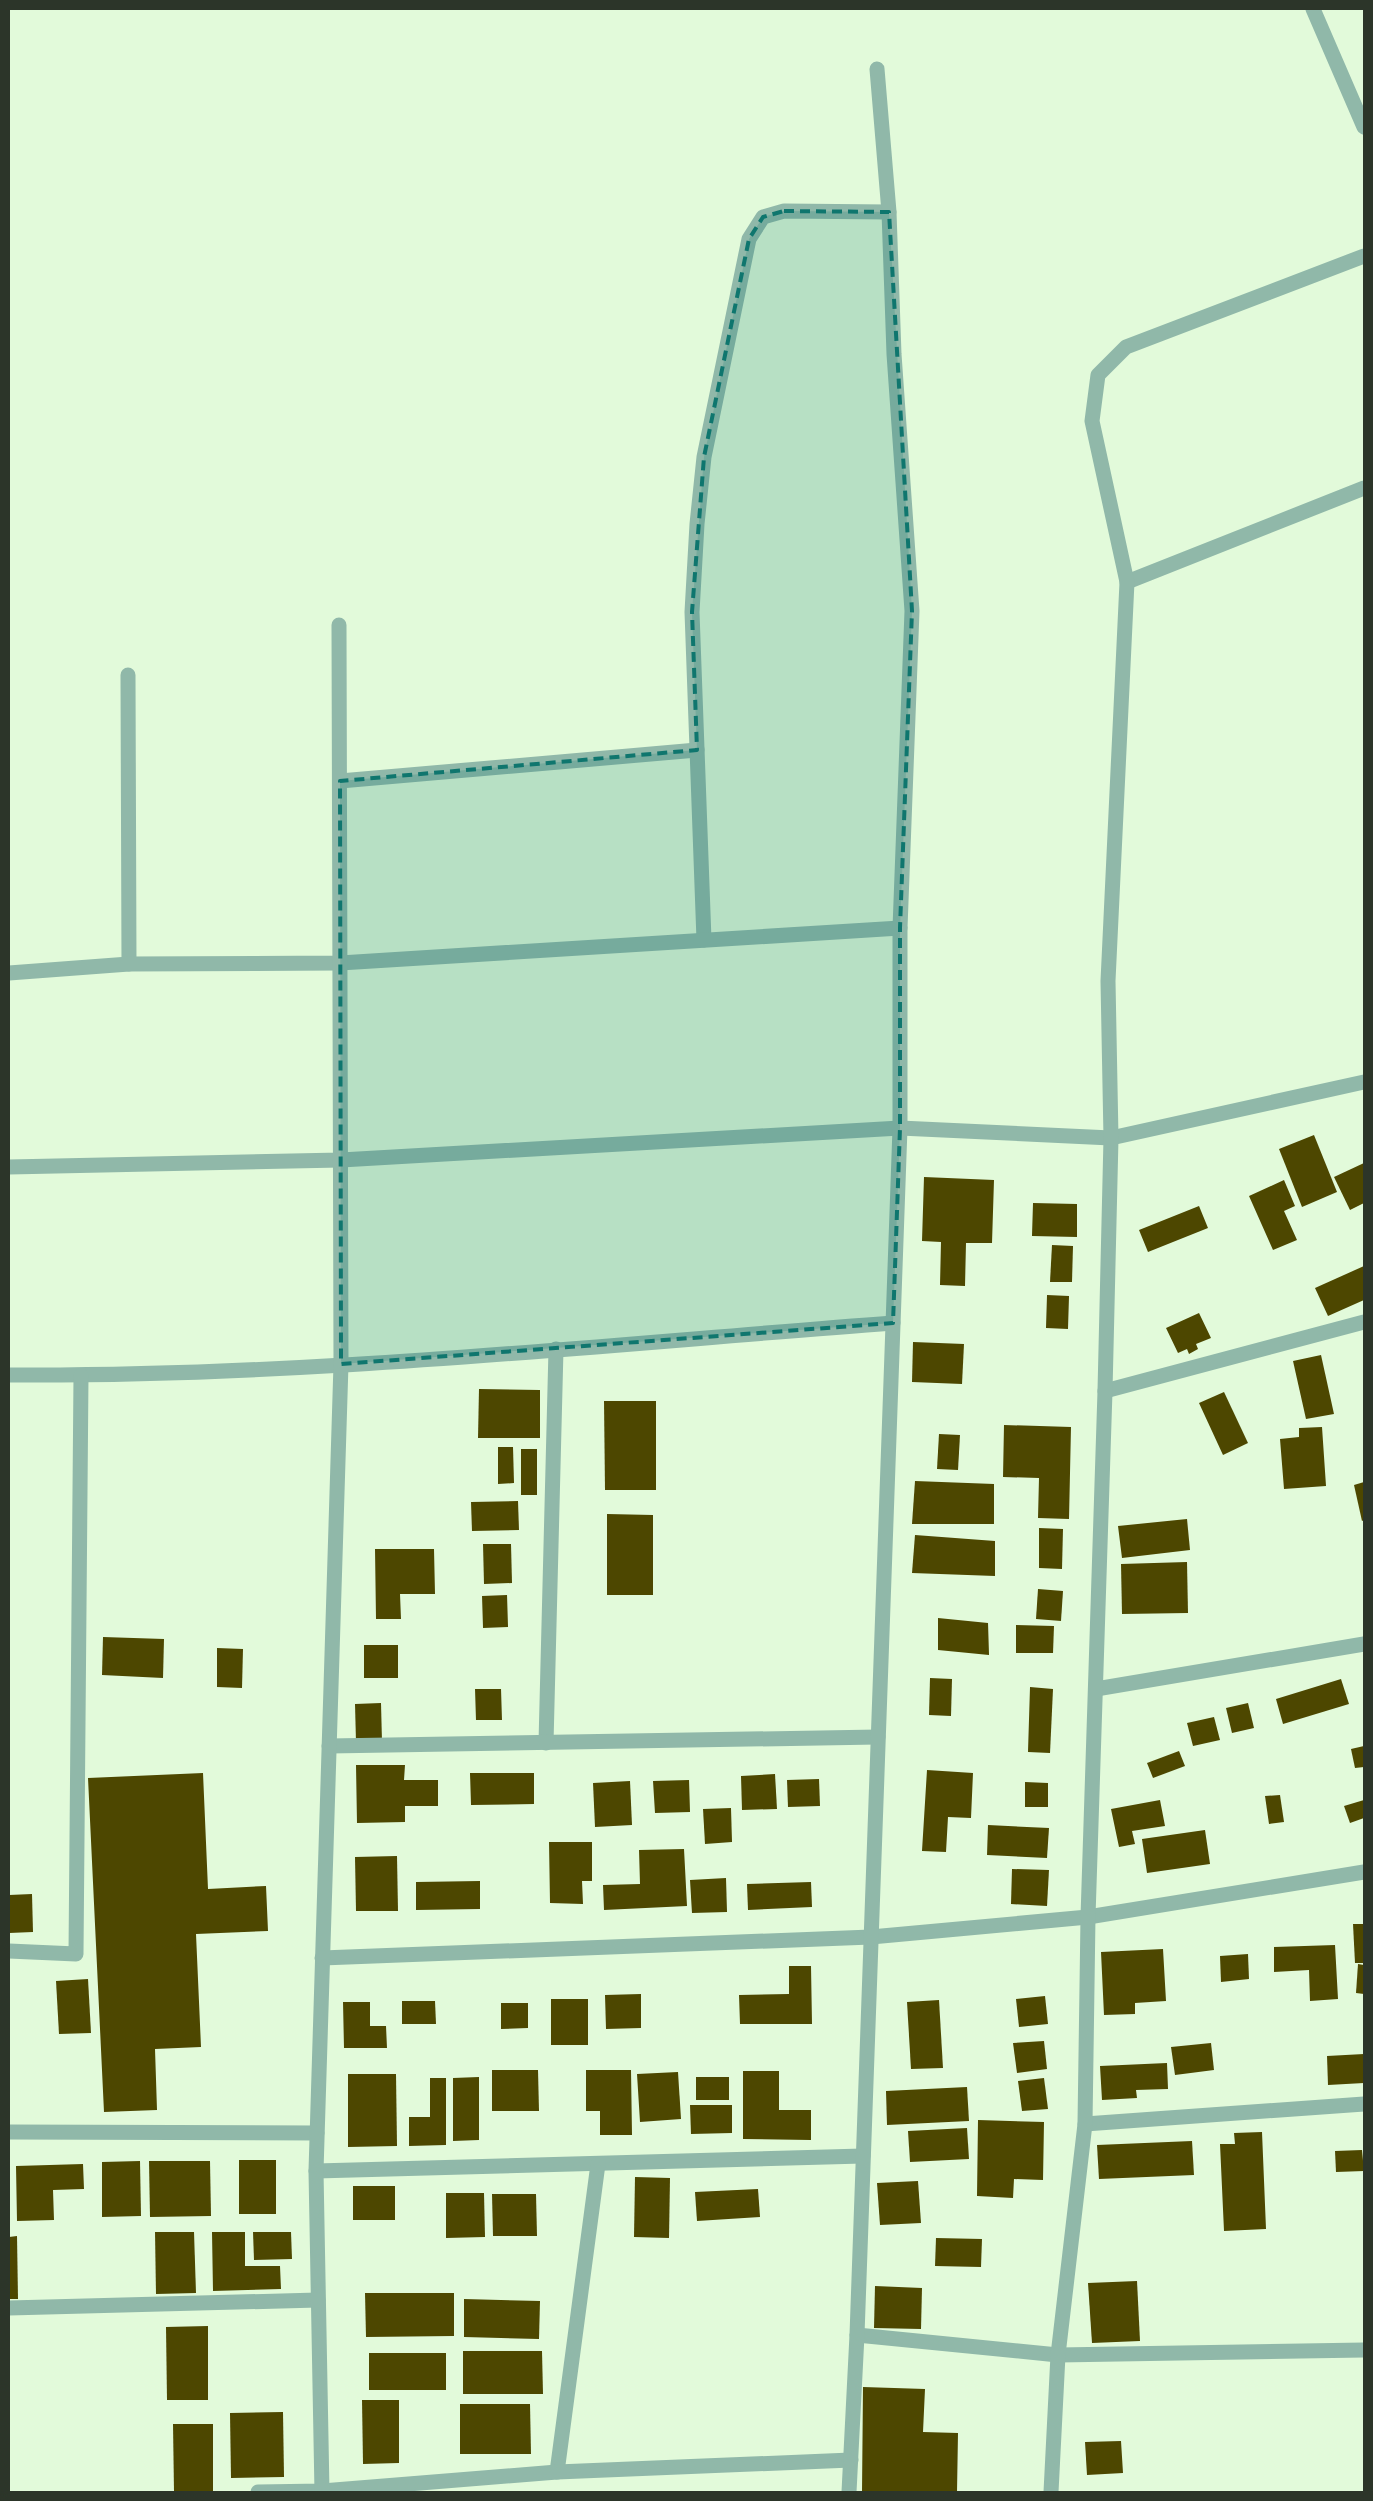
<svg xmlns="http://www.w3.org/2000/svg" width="1373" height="2501" font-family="'Source Sans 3',sans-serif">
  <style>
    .building { fill: #4d4700 }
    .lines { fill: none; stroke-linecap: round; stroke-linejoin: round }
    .street { stroke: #90b8a9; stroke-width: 15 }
    .marked { fill: #0f766e; fill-opacity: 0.2; stroke: #0f766e; stroke-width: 4; stroke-dasharray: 10 6; stroke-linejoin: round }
  </style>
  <rect width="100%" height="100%" fill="#e2fada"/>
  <g class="building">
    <polygon points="1314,1135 1337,1192 1302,1207 1279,1149"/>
    <polygon points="1364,1163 1364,1203 1350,1210 1334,1177"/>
    <polygon points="924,1177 994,1180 992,1243 966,1243 965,1286 940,1285 941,1242 922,1241"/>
    <polygon points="1284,1180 1295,1206 1284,1211 1297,1240 1273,1250 1249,1196"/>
    <polygon points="1033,1203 1077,1204 1077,1237 1032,1236"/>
    <polygon points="1199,1206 1208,1228 1148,1252 1139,1230"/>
    <polygon points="1052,1245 1073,1246 1072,1282 1050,1282"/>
    <polygon points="1364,1266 1364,1300 1328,1316 1315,1288"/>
    <polygon points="1047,1295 1069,1296 1068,1329 1046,1328"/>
    <polygon points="1199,1313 1211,1338 1196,1344 1198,1349 1189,1354 1187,1349 1178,1353 1166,1328"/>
    <polygon points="913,1342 964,1344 962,1384 912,1382"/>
    <polygon points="1321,1355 1334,1414 1306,1419 1293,1361"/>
    <polygon points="479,1389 540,1390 540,1438 478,1438"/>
    <polygon points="1224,1392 1248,1443 1223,1455 1199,1403"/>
    <polygon points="604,1401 656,1401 656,1490 605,1490"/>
    <polygon points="1004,1425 1071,1427 1069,1519 1038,1518 1039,1478 1003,1477"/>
    <polygon points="1322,1427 1326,1486 1284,1489 1280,1439 1299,1437 1299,1428"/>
    <polygon points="939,1434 960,1435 958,1470 937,1469"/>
    <polygon points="498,1447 513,1447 514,1483 498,1484"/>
    <rect x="521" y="1449" width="16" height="46"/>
    <polygon points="915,1481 994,1484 994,1524 912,1524"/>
    <polygon points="1364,1482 1364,1520 1362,1521 1354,1485"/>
    <polygon points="518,1501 519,1530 472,1531 471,1502"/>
    <polygon points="607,1514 653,1515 653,1595 607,1595"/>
    <polygon points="1187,1519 1190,1550 1122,1558 1118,1526"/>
    <polygon points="1039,1528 1063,1529 1062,1569 1039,1568"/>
    <polygon points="915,1535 995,1541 995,1576 912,1573"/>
    <polygon points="483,1544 511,1544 512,1583 484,1584"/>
    <polygon points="375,1549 434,1549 435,1594 400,1594 401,1619 376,1619"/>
    <polygon points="1187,1562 1188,1613 1122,1614 1121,1564"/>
    <polygon points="1038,1589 1063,1591 1061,1621 1036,1619"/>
    <polygon points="507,1595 508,1627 483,1628 482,1596"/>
    <polygon points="938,1618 988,1623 989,1655 938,1650"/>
    <polygon points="1016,1625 1054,1626 1053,1653 1016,1653"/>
    <polygon points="103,1637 164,1639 163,1678 102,1675"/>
    <rect x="364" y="1645" width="34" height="33"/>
    <polygon points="217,1648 243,1649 242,1688 217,1687"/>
    <polygon points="930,1678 952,1679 951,1716 929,1715"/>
    <polygon points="1341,1679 1349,1704 1283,1724 1276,1699"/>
    <polygon points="1030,1687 1053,1689 1050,1753 1028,1752"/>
    <polygon points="475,1689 501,1689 502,1720 476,1720"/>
    <polygon points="381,1703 382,1742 356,1742 355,1704"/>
    <polygon points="1248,1703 1254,1728 1232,1733 1226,1708"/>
    <polygon points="1214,1717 1220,1740 1193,1746 1187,1723"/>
    <polygon points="1364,1746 1364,1767 1355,1768 1351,1749"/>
    <polygon points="1179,1751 1185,1766 1153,1778 1147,1763"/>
    <polygon points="356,1765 405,1765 404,1780 438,1780 438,1806 405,1806 405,1822 357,1823"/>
    <polygon points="927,1770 973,1773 971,1818 948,1817 946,1852 922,1851"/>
    <polygon points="203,1773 208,1889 266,1886 268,1931 196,1934 201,2047 155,2049 157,2110 104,2112 88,1778"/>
    <polygon points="470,1773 534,1773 534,1804 471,1805"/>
    <polygon points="775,1774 777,1809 742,1810 741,1776"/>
    <polygon points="819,1779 820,1806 788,1807 787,1780"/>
    <polygon points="689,1780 690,1812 655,1813 653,1781"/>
    <polygon points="630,1781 632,1825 595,1827 593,1783"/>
    <polygon points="1025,1782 1048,1783 1048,1807 1025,1807"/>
    <polygon points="1280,1795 1284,1822 1269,1824 1265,1796"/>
    <polygon points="1160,1800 1165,1826 1132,1831 1135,1844 1119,1847 1111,1809"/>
    <polygon points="1364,1800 1364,1818 1350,1823 1344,1806"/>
    <polygon points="731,1808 732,1842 705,1844 703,1809"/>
    <polygon points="988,1825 1049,1828 1047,1858 987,1855"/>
    <polygon points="1205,1830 1210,1864 1147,1873 1142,1839"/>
    <polygon points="549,1842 592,1842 592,1881 582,1881 583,1904 550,1903"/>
    <polygon points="684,1849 687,1906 604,1910 603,1885 640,1884 639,1850"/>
    <polygon points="397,1856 398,1911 356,1911 355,1857"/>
    <polygon points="1012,1869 1049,1870 1047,1906 1011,1904"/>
    <polygon points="726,1878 727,1912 692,1913 690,1880"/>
    <polygon points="480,1881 480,1909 416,1910 416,1882"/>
    <polygon points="811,1882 812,1907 748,1910 747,1884"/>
    <polygon points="32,1894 33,1932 9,1933 9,1895"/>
    <polygon points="1353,1924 1364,1924 1364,1963 1355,1963"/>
    <polygon points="1335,1945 1338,1999 1310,2001 1309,1970 1274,1972 1274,1947"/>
    <polygon points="1163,1949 1166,2001 1135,2003 1135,2014 1104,2015 1101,1952"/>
    <polygon points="1248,1954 1249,1979 1221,1982 1220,1956"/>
    <polygon points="1358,1964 1364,1965 1364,1994 1356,1993"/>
    <polygon points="789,1966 811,1966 812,2024 740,2024 739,1995 789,1994"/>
    <polygon points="88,1979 91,2033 59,2034 56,1981"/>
    <polygon points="641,1994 641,2028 606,2029 605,1995"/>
    <polygon points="1045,1996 1048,2024 1019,2027 1016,1999"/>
    <rect x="551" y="1999" width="37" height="46"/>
    <polygon points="939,2000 943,2068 911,2069 907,2002"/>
    <polygon points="402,2001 435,2001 436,2024 402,2024"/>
    <polygon points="343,2002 370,2002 370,2026 386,2026 387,2048 344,2048"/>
    <polygon points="501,2003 528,2003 528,2028 501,2029"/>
    <polygon points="1044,2041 1047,2069 1017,2073 1013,2043"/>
    <polygon points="1211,2043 1214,2070 1175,2075 1171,2047"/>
    <polygon points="1364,2054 1364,2083 1328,2085 1327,2056"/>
    <polygon points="1167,2063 1168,2089 1136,2090 1137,2098 1102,2100 1100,2066"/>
    <polygon points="492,2070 538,2070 539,2111 492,2111"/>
    <polygon points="586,2070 631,2070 632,2135 600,2135 600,2111 586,2111"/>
    <polygon points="743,2071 779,2071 779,2110 811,2110 811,2140 743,2139"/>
    <polygon points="678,2072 681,2119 640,2122 637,2074"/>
    <polygon points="348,2074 396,2074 397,2146 348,2147"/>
    <polygon points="479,2077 479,2140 453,2141 453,2078"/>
    <rect x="696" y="2077" width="33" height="23"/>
    <polygon points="430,2078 446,2078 446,2145 409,2146 409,2117 430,2117"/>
    <polygon points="1044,2078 1048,2109 1022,2111 1018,2081"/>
    <polygon points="967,2087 969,2121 887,2125 886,2091"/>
    <polygon points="690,2105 732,2105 732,2133 691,2134"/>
    <polygon points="978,2120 1044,2122 1043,2180 1014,2179 1013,2198 977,2196"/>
    <polygon points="967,2128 969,2159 910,2162 908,2131"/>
    <polygon points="1262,2132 1266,2229 1224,2231 1220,2144 1235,2144 1234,2133"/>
    <polygon points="1192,2141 1194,2175 1099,2179 1097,2145"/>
    <polygon points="1362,2150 1364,2171 1336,2172 1335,2151"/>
    <rect x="239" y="2160" width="37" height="54"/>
    <polygon points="140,2161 141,2216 102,2217 102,2162"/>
    <polygon points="149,2161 210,2161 211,2216 150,2217"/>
    <polygon points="83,2164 84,2189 53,2190 54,2220 17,2221 16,2166"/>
    <polygon points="635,2177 670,2178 669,2238 634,2237"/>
    <polygon points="918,2181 921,2223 880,2225 877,2183"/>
    <rect x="353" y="2186" width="42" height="34"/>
    <polygon points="758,2189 760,2217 697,2221 695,2192"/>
    <polygon points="446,2193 484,2193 485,2237 446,2238"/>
    <polygon points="492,2194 536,2194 537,2236 493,2236"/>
    <polygon points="155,2232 194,2232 196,2293 156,2294"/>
    <polygon points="212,2232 245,2232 245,2266 280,2266 281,2289 213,2291"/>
    <polygon points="253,2232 291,2232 292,2259 254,2260"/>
    <polygon points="17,2236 18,2299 9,2299 9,2237"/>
    <polygon points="936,2238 982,2239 981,2267 935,2266"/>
    <polygon points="1137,2281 1140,2341 1092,2343 1088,2283"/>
    <polygon points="875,2286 922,2288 921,2329 874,2328"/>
    <polygon points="365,2293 454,2293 454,2336 366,2337"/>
    <polygon points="464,2299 540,2301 539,2339 464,2337"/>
    <polygon points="208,2326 208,2400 167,2400 166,2327"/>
    <polygon points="463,2351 542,2351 543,2394 463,2394"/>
    <rect x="369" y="2353" width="77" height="37"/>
    <polygon points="863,2387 925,2389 923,2432 958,2433 957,2492 862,2492"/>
    <polygon points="362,2400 399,2400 399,2463 363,2464"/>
    <polygon points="460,2404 530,2404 531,2454 460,2454"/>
    <polygon points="283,2412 284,2477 231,2478 230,2413"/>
    <polygon points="173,2424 213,2424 213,2492 174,2492"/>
    <polygon points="1121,2441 1123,2473 1087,2475 1085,2442"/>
  </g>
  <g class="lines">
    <g class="street">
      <polyline points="1313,9 1364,127"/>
      <polyline points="1127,582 1364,488"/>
      <polyline points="128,675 129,964"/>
      <polyline points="340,781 697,750"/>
      <polyline points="704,940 692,612 697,524 704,457 749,239 763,217 784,211 889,212"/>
      <polyline points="9,973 129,964 340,963 900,928"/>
      <polyline points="9,1167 341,1160 900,1128 1111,1138 1364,1082"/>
      <path d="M9 1375C302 1377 600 1345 893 1323"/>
      <polyline points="1105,1391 1364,1322"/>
      <polyline points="1096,1689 1364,1644"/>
      <polyline points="546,1743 556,1349"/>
      <polyline points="329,1746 878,1737"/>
      <polyline points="9,1951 76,1954 81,1376"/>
      <polyline points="322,1958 871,1937 1088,1917 1364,1872"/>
      <polyline points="1085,2124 1364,2104"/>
      <polyline points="9,2132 317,2133"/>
      <polyline points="316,2171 863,2156"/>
      <polyline points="9,2308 318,2300"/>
      <polyline points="857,2335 1058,2355 1364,2350"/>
      <polyline points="557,2472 598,2164"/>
      <polyline points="258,2492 322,2491 557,2472 851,2460"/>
      <polyline points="322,2492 316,2171 341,1364 339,625"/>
      <polyline points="849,2492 857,2335 900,1128 900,928 912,611 894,354 889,212 877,69"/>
      <polyline points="1051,2492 1058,2355 1085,2124 1088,1917 1105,1391 1111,1138 1108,981 1127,582 1092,421 1098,375 1126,347 1364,256"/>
    </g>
  </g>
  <path class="marked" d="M784 211 889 212 912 611 900 928V1128L893 1323 341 1364 340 781 697 750 692 612 704 457 749 239 763 217Z"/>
  <rect width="1373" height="2501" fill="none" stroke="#2c3529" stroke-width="20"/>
</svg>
